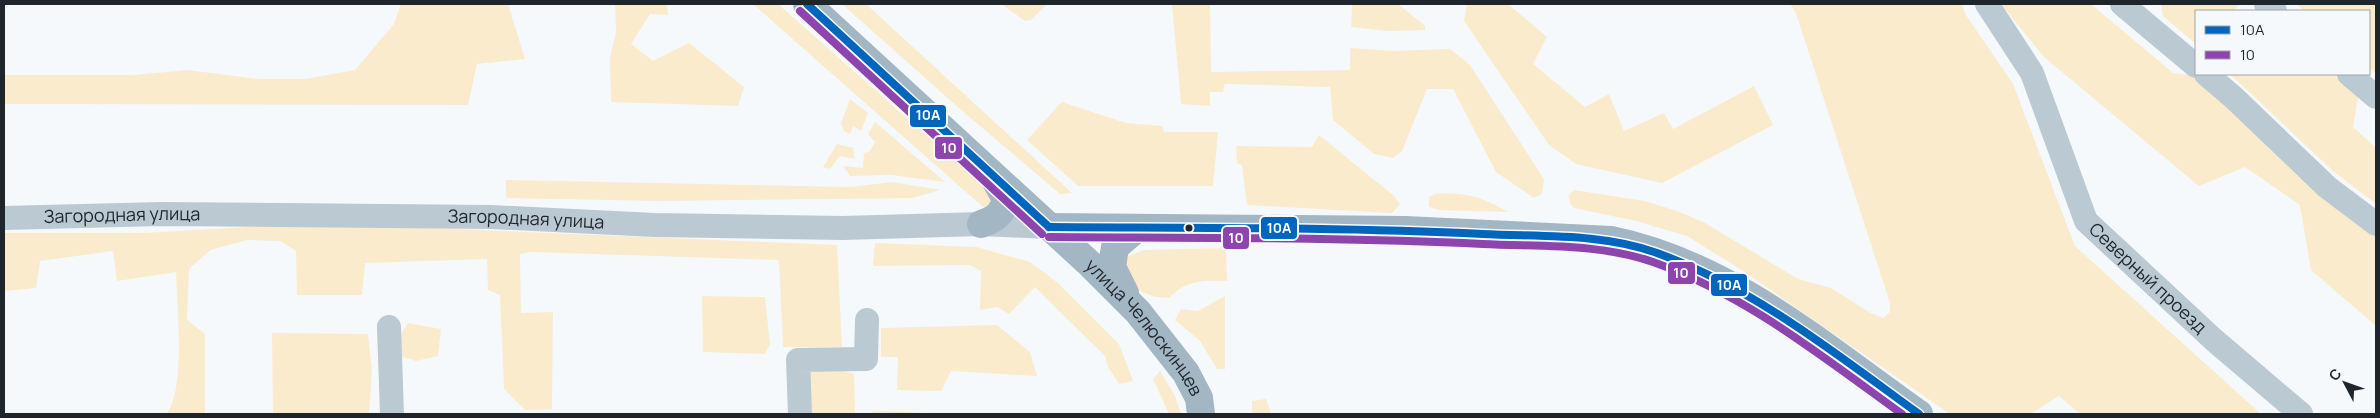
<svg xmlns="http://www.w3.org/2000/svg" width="2380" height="418" font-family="Manrope,sans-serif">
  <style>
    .green { fill: #faebcd }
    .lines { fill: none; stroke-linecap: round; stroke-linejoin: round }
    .minor { stroke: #bbc9d3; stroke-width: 24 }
    .major { stroke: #a2b6c4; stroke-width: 28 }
    .bus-1-casing { stroke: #f5f9fc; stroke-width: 11 }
    .bus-2-casing { stroke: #f5f9fc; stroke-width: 11 }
    .bus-1 { stroke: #0065bd; stroke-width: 8 }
    .bus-2 { stroke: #8e44ad; stroke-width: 8 }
    .bus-dot { fill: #1e252b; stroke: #f5f9fc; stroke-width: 2 }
    .labels { text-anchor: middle; stroke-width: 5; stroke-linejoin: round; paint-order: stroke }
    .street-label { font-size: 18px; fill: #1e252b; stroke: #f5f9fc }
    .line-badge { stroke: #f5f9fc; stroke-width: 2 }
    .badge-label { font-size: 14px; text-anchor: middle; font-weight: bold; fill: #fff }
  </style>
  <rect width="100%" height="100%" fill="#f6f9fb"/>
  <g class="green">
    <polygon points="401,4 508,4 525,59 477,64 468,105 4,104 4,75 134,75 188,70 258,79 305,79 355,70 394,24"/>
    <polygon points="615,4 667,4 668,15 650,14 631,44 653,61 689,43 744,87 738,106 611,102 610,58 616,32"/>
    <polygon points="753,4 778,4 994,195 993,204 983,207"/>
    <polygon points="842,4 866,4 1072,193 1060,194 960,109"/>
    <polygon points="1001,4 1047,4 1031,20 1025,21"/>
    <polygon points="1172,4 1210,4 1211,72 1350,70 1350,48 1392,51 1450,49 1470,65 1544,179 1542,194 1534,198 1496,172 1453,89 1427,89 1402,151 1393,158 1374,154 1333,120 1330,87 1225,84 1223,92 1210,92 1210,106 1181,104"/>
    <polygon points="1352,4 1398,4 1425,26 1425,30 1388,31 1351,27"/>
    <polygon points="1467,4 1508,4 1547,37 1533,64 1585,107 1609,94 1624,131 1664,113 1673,129 1754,86 1773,125 1662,183 1576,164 1549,145 1464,21"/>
    <polygon points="1790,4 1962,4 1966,15 2013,84 2075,246 2261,414 2080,414 2059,396 2030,414 1950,414 1743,271 1687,236 1636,221 1574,208 1570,203 1569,195 1574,190 1645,201 1680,212 1705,223 1798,279 1831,288 1869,312 1883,318 1890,312 1890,303 1796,13"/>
    <polygon points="2001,4 2091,4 2173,73 2198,76 2307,182 2376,237 2376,326 2311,270 2300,205 2245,167 2199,186 2044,57"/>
    <polygon points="2161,4 2240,4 2233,11 2196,11 2196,44 2163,16"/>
    <polygon points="2296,4 2376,4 2376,74 2369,67 2369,11 2305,11"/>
    <polygon points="2230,74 2344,74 2360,87 2353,127 2376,148 2376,204 2333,171"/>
    <polygon points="850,99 868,113 861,131 853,126 850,134 844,131 841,123"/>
    <polygon points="1062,102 1126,123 1162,126 1164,132 1218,132 1213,186 1078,186 1027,140"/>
    <polygon points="875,122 945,182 891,175 850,176 843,166 863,168 864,153 870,151 875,142 868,134"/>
    <polygon points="1319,135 1394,196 1400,204 1392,213 1247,205 1242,165 1237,163 1236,146 1312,147"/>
    <polygon points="837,144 853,148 855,159 840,156 830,169 823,167"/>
    <polygon points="506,180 851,187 892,182 940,190 912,198 658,201 506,198"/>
    <path d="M1435 194C1465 192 1482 197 1508 212L1439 210 1429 207V197Z"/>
    <path d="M314 223 837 245 842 347H783L779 260 531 252 520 254 521 313 553 312 552 409 525 410 504 389 500 295 488 290 487 259 365 263 362 295H297L296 251 280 241 247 240 210 250 189 269 187 320 205 334V414H166C186 392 177 304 176 272L117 281 113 251 40 261 36 288 4 291V233H143Z"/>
    <polygon points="875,243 976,247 1030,262 1058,283 1119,344 1133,381 1119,384 1108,367 1105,356 1035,287 1009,314 997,307 980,310 981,271 970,265 873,266"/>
    <path d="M1226 248 1227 281C1203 280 1186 280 1169 298L1155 297 1137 290 1123 258 1144 250Z"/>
    <polygon points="702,296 765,297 770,344 765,354 703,352"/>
    <polygon points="1225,296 1225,369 1217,369 1200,341 1175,320 1181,309 1198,311"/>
    <polygon points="408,323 441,329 438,356 416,361 400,356 398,339"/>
    <polygon points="997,325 1030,352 1037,376 951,371 941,391 897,390 898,357 881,357 881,328"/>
    <polygon points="272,333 368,334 372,370 369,414 273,414"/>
    <polygon points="807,368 832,368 854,374 855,414 811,414"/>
    <polygon points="1160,371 1175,396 1181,414 1169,414 1153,379"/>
    <polygon points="1266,399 1271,414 1252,414 1252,401"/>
    <polygon points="872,411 969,414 872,414"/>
  </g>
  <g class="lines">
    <g class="minor">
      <path id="s1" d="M1987 4 2032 73 2086 221 2214 340 2301 414"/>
      <polyline points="2122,4 2196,66"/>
      <polyline points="2266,4 2275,11"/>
      <polyline points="2206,74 2233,97 2327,187 2376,224"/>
      <polyline points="2349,74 2376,97"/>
      <path id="s2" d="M4 218 161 214 491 217 655 225 843 228 981 224 1049 227"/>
      <polyline points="389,327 392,414"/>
      <polyline points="800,414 798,360 866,359 867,320"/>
    </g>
    <g class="major">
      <path id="s3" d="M807 4 1091 265 1138 312 1186 373 1199 398 1201 414"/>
      <path d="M981 224C996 219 1002 214 1006 199L993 176"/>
      <path d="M1049 227 1405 230 1611 240C1729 264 1823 346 1919 414"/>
      <polyline points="1125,293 1112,267 1115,247 1136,229"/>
    </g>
    <g class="bus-1-casing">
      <g id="bus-1">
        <polyline points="807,4 1049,227"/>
        <path d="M1049 227C1194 228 1338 227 1483 234 1540 237 1602 233 1657 253 1754 288 1836 354 1919 414"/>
      </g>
    </g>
    <g class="bus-2-casing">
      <g id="bus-2">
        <polyline points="800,11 1042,234"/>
        <path d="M1049 237C1193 238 1338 237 1483 244 1539 247 1599 243 1653 262 1746 295 1823 357 1902 414"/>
      </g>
    </g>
    <use href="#bus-1" class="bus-1"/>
    <use href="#bus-2" class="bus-2"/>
  </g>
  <circle class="bus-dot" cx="1189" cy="228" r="4.5"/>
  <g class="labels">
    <g class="street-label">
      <text dy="6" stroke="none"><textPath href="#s2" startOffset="118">Загородная улица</textPath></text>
      <text dy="6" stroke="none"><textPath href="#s2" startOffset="522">Загородная улица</textPath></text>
      <text dy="6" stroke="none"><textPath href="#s1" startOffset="324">Северный проезд</textPath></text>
      <text dy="6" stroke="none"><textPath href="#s3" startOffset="468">улица Челюскинцев</textPath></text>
    </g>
  </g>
  <g class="line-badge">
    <rect x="909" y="104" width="38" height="24" rx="5" fill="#0065bd"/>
    <rect x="934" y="136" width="29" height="24" rx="5" fill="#8e44ad"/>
    <rect x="1260" y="216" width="38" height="24" rx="5" fill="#0065bd"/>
    <rect x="1222" y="226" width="28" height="24" rx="5" fill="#8e44ad"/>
    <rect x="1667" y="261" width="29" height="24" rx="5" fill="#8e44ad"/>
    <rect x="1710" y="273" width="38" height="24" rx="5" fill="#0065bd"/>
  </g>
  <g class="badge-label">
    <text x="928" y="120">10А</text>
    <text x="949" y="153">10</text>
    <text x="1279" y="233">10А</text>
    <text x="1236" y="243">10</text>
    <text x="1681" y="278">10</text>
    <text x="1729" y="290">10А</text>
  </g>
  <rect width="2380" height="418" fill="none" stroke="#1e252b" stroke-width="10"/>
  <rect x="2195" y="10" width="175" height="65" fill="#f5f9fc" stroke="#9fa4a8"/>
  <rect x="2205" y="26" width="25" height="8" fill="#0065bd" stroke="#9fa4a8"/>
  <text x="2240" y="35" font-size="15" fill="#1e252b">10А</text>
  <rect x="2205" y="51" width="25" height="8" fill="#8e44ad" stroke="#9fa4a8"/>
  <text x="2240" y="60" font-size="15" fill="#1e252b">10</text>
  <g transform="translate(2345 383) rotate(311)" stroke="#f5f9fc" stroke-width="4" paint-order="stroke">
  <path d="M0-4L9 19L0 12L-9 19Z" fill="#1e252b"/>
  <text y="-8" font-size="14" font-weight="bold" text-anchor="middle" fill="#1e252b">С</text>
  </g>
</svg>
